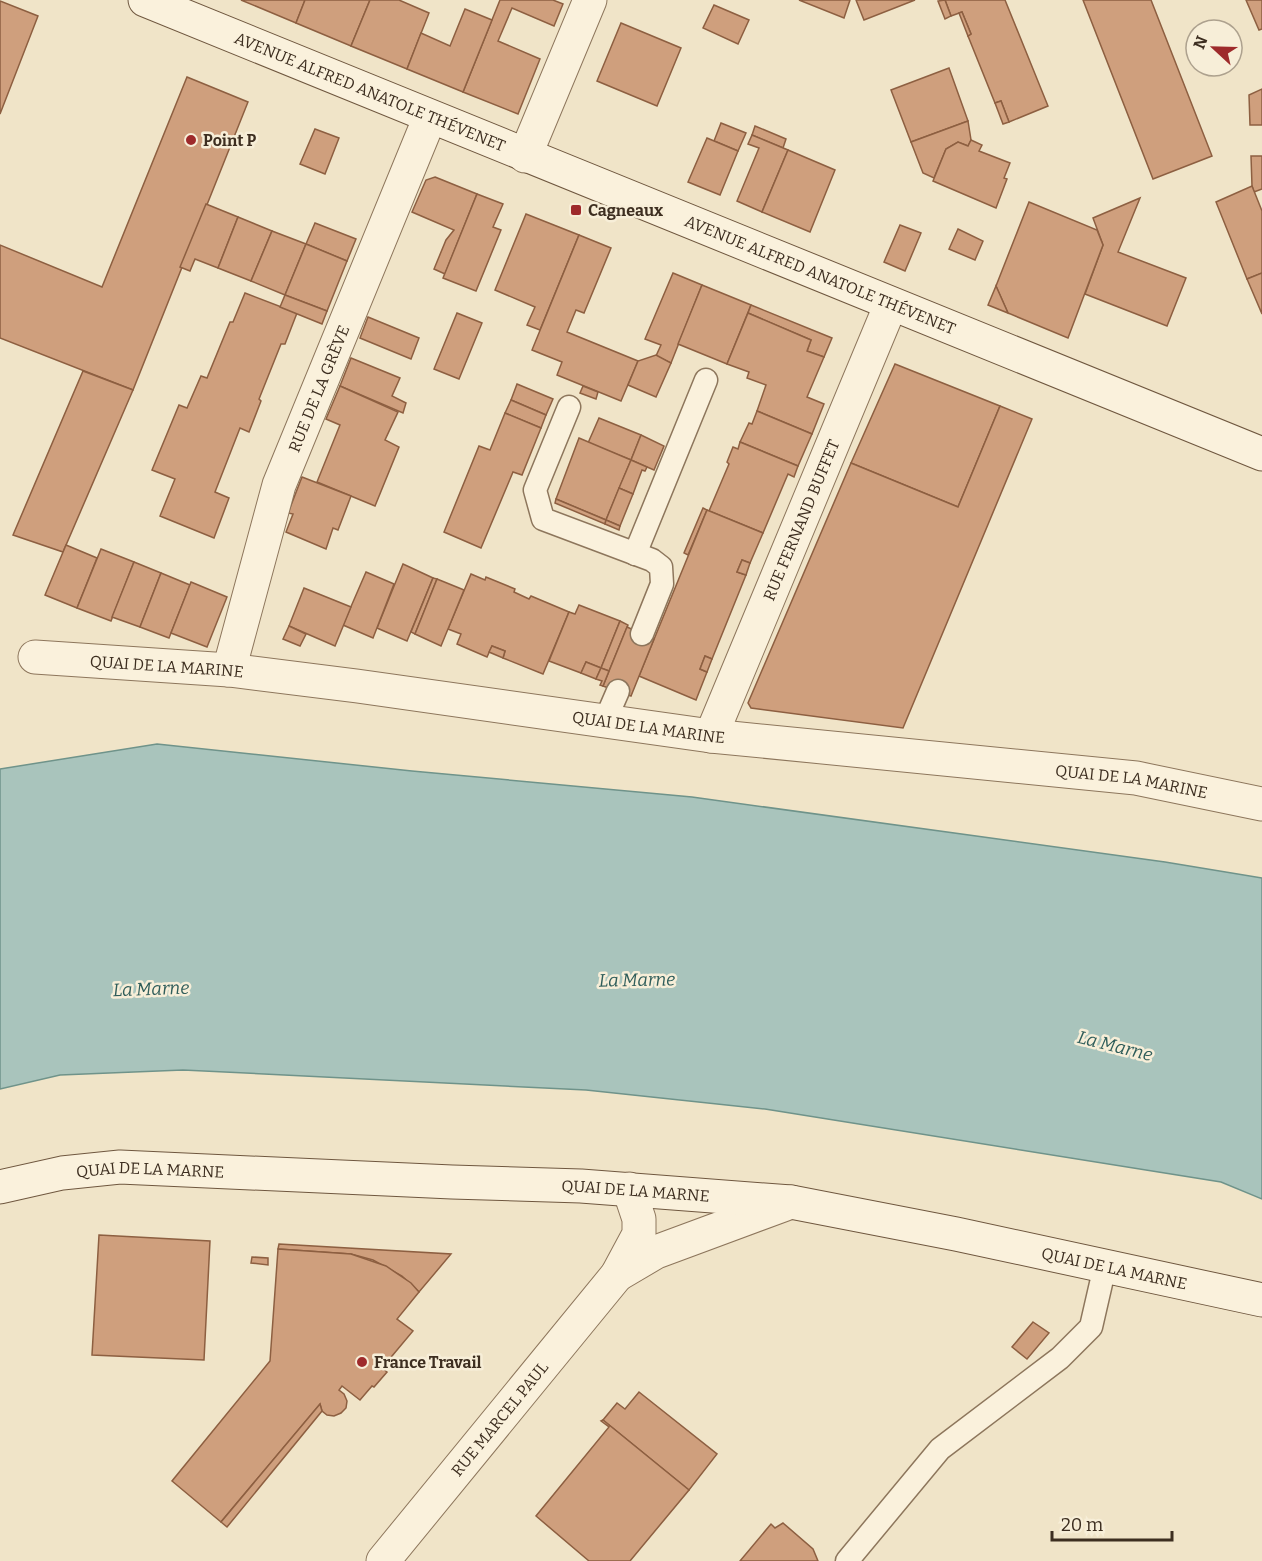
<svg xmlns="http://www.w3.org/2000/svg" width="1262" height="1561" font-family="Bitter,serif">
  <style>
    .water { fill: #a9c4bc; stroke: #6f938a; stroke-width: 1.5 }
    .building { fill: #cf9f7d; stroke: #8d5f41; stroke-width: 1.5 }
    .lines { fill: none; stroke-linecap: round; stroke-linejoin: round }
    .lane-casing { stroke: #8d765c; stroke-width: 25 }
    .street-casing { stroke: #8d765c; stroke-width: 35 }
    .secondary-casing { stroke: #6f573f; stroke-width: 35 }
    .lane { stroke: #faf1dc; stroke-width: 22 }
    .street { stroke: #faf1dc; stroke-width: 33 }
    .secondary { stroke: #faf1dc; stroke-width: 33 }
    .poi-dot { fill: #9e2a2b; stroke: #f7eed8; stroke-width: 2 }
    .labels { text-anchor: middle; stroke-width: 5; stroke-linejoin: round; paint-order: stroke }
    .street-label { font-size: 16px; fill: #3d2e20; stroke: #f7eed8 }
    .poi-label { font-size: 16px; font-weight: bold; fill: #3d2e20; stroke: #f7eed8; text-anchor: start }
    .water-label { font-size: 18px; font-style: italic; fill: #2f5d5a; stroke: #f7eed8 }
  </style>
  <rect width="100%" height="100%" fill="#f0e4c8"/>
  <polygon class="water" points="157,744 412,771 692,797 1165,862 1262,878 1262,1199 1221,1182 765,1109 586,1090 183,1070 60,1075 0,1089 0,769"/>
  <g class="building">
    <polygon points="241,0 305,0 296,23"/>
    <polygon points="305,0 370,0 351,46 296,23"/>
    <polygon points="370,0 399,0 429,13 407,69 351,46"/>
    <polygon points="500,0 553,0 563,4 554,26 512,8 498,41 540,59 518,114 463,92"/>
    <polygon points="799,0 850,0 844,18"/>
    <polygon points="856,0 915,0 864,20"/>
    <polygon points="945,0 1005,0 1048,106 1009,122 1001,101 995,103 968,36 971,34 962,12 951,16"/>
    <polygon points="945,0 951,16 945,19 938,1"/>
    <polygon points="1083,0 1151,0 1212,156 1153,179"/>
    <polygon points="1246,0 1262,0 1262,29 1259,30"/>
    <polygon points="0,1 38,16 0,114"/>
    <polygon points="714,5 749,20 738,44 703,28"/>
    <polygon points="465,9 492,20 463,92 407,69 421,33 450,46"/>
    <polygon points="962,12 971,34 968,36 959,13"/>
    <polygon points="621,23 681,48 657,106 597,81"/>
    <polygon points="949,68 968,121 911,142 891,90"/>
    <polygon points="187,77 248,102 133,390 0,338 0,245 102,287"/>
    <polygon points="1262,89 1262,125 1250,125 1249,95"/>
    <polygon points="1001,101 1009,122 1003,124 995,103"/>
    <polygon points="968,121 971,140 968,146 958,142 946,149 934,178 923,173 911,142"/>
    <polygon points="721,123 746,133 738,151 714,141"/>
    <polygon points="755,126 786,139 783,148 752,135"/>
    <polygon points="315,129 339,138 325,174 300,164"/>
    <polygon points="752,135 788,150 762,212 737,201 759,148 748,144"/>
    <polygon points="707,138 738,151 720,195 688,182"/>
    <polygon points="971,140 982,145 979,151 1010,163 1004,178 1007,179 996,208 933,181 946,149 958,142 968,146"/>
    <polygon points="788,150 835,170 810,232 762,212"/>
    <polygon points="1251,156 1262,156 1262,189 1254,192 1252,186"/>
    <polygon points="435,177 477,194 445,274 434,269 446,240 454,230 412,212 426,180"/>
    <polygon points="1252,186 1262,211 1262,273 1247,279 1216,202"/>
    <polygon points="477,194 503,204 493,227 501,230 476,291 443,278"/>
    <polygon points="1140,198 1118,252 1186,278 1167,326 1085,294 1103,245 1093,218"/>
    <polygon points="1029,202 1097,230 1103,245 1068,338 1008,313 996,286"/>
    <polygon points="206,204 238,217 218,268 195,259 190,271 180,267"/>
    <polygon points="526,214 579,235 540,330 527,325 535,307 495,290"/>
    <polygon points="238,217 272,231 251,281 218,268"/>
    <polygon points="315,223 356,239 347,261 306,244"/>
    <polygon points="900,225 921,233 905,271 884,262"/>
    <polygon points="958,229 983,241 975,260 949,249"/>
    <polygon points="272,231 306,244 285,295 251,281"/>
    <polygon points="579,235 611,248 584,313 576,310 567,332 638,361 621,401 557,375 562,362 532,350"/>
    <polygon points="306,244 347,261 327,311 285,295"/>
    <polygon points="673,273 702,285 671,363 656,356 661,345 645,339"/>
    <polygon points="1262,273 1262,314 1247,279"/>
    <polygon points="702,285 751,305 727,364 678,344"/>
    <polygon points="996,286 1008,313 988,305"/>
    <polygon points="245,293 297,313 285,344 281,344 259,399 261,401 249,432 240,428 215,492 229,498 214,538 160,516 175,479 152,470 179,405 187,408 201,376 207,378 230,322 233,322"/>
    <polygon points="285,295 327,311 322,324 280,307"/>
    <polygon points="751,305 832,338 824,357 807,351 811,340 748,313"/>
    <polygon points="457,313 482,323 459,379 434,369"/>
    <polygon points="748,313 811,340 807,351 824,357 807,397 824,404 812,434 757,411 766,385 747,378 749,372 727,364"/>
    <polygon points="368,317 419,338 411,359 360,338"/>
    <polygon points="656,355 671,363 656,397 628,385 638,361"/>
    <polygon points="351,358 400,378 392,396 406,403 403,413 340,386"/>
    <polygon points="895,364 1000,406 958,507 851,463"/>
    <polygon points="83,371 133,390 63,552 13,535"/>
    <polygon points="517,384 553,399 546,415 511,400"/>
    <polygon points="340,386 398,412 385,440 399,447 375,506 317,482 340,425 326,419"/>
    <polygon points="583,386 598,392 596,399 580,393"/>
    <polygon points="511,400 546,415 541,428 505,413"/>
    <polygon points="1000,406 1032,419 903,728 751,708 748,703 851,463 958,507"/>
    <polygon points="757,411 812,434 798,466 740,442 749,423 752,424"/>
    <polygon points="505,413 541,428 522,475 513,472 481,548 444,532 479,446 490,450"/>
    <polygon points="599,418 641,435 631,460 588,443"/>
    <polygon points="641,435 664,446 654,470 631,460"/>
    <polygon points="579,438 631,460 606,520 556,499"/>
    <polygon points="740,442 798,466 794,477 788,474 763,533 709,511 729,464 727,462 733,447 738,449"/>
    <polygon points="631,460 647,467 645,471 642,470 633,494 619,488"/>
    <polygon points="302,477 351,496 338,530 333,528 326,549 286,532 293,514 288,513"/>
    <polygon points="619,488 633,494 620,526 606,520"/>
    <polygon points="556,499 606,520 605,524 555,503"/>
    <polygon points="703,508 707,510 688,555 684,553"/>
    <polygon points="707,510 763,533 750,563 742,560 737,572 746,575 712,659 705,656 700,669 707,672 696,700 639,676"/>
    <polygon points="606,520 620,526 619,530 605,524"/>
    <polygon points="66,545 97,558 77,608 45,595"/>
    <polygon points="101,549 134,562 111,621 77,608"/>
    <polygon points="742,560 750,563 746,575 737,572"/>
    <polygon points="134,562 161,573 140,627 112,617"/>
    <polygon points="403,564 433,578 407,641 377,628"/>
    <polygon points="366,572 394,584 373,638 343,625"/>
    <polygon points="161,573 190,585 169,638 140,627"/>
    <polygon points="471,574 485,580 486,577 515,589 514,592 529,599 531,596 569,612 543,674 503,658 505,651 492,646 487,657 457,644 461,634 448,629"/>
    <polygon points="433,578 437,579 415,634 411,632"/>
    <polygon points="437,579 464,590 441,646 415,634"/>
    <polygon points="191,582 227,597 207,647 171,633"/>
    <polygon points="304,588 351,607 335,646 289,626"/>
    <polygon points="579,605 620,621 601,668 586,662 581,673 549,661 569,612 575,614"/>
    <polygon points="620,621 628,625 609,671 601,668"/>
    <polygon points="289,626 306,634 300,646 283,639"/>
    <polygon points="627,627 654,639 631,696 603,686"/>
    <polygon points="492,646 505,651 503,658 489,652"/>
    <polygon points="705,656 712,659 707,672 700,669"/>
    <polygon points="586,662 601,668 596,679 581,673"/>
    <polygon points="601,668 609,671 603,686 600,685 602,681 596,679"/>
    <polygon points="99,1235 210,1241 204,1360 92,1355"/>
    <polygon points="279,1244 451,1254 419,1292 402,1276 373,1260 351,1254 278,1249"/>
    <polygon points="278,1249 351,1254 386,1266 411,1283 419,1292 397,1319 413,1331 382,1368 387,1372 374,1387 372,1386 360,1400 342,1386 339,1390 344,1394 347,1401 346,1408 341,1413 334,1416 327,1415 322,1411 320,1404 221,1522 172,1481 270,1361"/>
    <polygon points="252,1257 268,1258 268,1265 251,1263"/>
    <polygon points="1033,1322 1049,1333 1027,1359 1012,1347"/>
    <polygon points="639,1392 717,1454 689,1490 603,1420 617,1403 625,1409"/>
    <polygon points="320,1404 322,1411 227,1527 221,1522"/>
    <polygon points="603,1420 689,1490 630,1561 589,1561 536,1516 609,1427 601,1421"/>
    <polygon points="783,1523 813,1549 818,1561 740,1561 771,1524 775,1528"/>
  </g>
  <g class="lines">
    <g class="lane-casing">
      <g id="lane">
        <polyline points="569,407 535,490 543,519 652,560 661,567 662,584 642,634"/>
        <polyline points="635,554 706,380"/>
        <polyline points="605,721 618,691"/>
        <polyline points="847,1561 940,1449 1060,1358 1091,1327 1105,1266"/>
      </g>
    </g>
    <g class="street-casing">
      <g id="street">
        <polyline points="525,156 590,0"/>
        <path id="s1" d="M35 657 229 670 357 686 711 736 1136 778 1262 804"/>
        <path id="s2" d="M229 670 279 485 430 117"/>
        <path id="s3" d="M711 736 891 304"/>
        <polyline points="617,1275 656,1252 791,1202"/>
        <path id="s4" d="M383 1561 617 1275 639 1234V1219L629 1189"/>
      </g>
    </g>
    <g class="secondary-casing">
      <g id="secondary">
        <path id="s5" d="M145 0 1262 454"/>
        <path id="s6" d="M0 1187 62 1173 120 1167 452 1182 581 1186 791 1202 956 1234 1262 1300"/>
      </g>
    </g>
    <use href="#lane" class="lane"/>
    <use href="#street" class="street"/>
    <use href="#secondary" class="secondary"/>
  </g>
  <g class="poi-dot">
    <circle cx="191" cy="140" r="6"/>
    <rect x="570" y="204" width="12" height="12" rx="3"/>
    <circle cx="362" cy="1362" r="6"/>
  </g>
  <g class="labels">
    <g class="street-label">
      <text dy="6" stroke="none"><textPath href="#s5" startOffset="243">AVENUE ALFRED ANATOLE THÉVENET</textPath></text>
      <text dy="6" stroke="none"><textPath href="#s5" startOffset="729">AVENUE ALFRED ANATOLE THÉVENET</textPath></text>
      <text dy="6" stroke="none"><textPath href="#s2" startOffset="296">RUE DE LA GRÈVE</textPath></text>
      <text dy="6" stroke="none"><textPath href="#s3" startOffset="234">RUE FERNAND BUFFET</textPath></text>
      <text dy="6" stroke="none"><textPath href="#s1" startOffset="132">QUAI DE LA MARINE</textPath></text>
      <text dy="6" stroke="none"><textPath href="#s1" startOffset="618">QUAI DE LA MARINE</textPath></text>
      <text dy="6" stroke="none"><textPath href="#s1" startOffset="1104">QUAI DE LA MARINE</textPath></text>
      <text dy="6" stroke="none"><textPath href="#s6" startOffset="152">QUAI DE LA MARNE</textPath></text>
      <text dy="6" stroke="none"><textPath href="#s6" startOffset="638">QUAI DE LA MARNE</textPath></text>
      <text dy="6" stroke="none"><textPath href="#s6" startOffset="1124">QUAI DE LA MARNE</textPath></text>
      <text dy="6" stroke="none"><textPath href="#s4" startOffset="184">RUE MARCEL PAUL</textPath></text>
    </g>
    <g class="poi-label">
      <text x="203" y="146">Point P</text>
      <text x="588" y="216">Cagneaux</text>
      <text x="374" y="1368">France Travail</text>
    </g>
    <g class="water-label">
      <text transform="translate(637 980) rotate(-1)" y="6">La Marne</text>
      <text transform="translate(151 989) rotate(-2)" y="6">La Marne</text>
      <text transform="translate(1115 1046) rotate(14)" y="6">La Marne</text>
    </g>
  </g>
  <g transform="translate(1214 48) rotate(292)"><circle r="28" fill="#f7eed8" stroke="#ada18e" stroke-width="1.5"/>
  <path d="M0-4.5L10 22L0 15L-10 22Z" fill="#9e2a2b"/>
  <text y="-9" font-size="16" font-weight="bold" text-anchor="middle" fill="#3d2e20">N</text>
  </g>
  <path d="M1052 1531v9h120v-9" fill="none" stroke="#3d2e20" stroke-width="3"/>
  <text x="1061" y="1531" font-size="18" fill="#3d2e20" stroke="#f7eed8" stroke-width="4.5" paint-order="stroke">20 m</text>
</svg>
